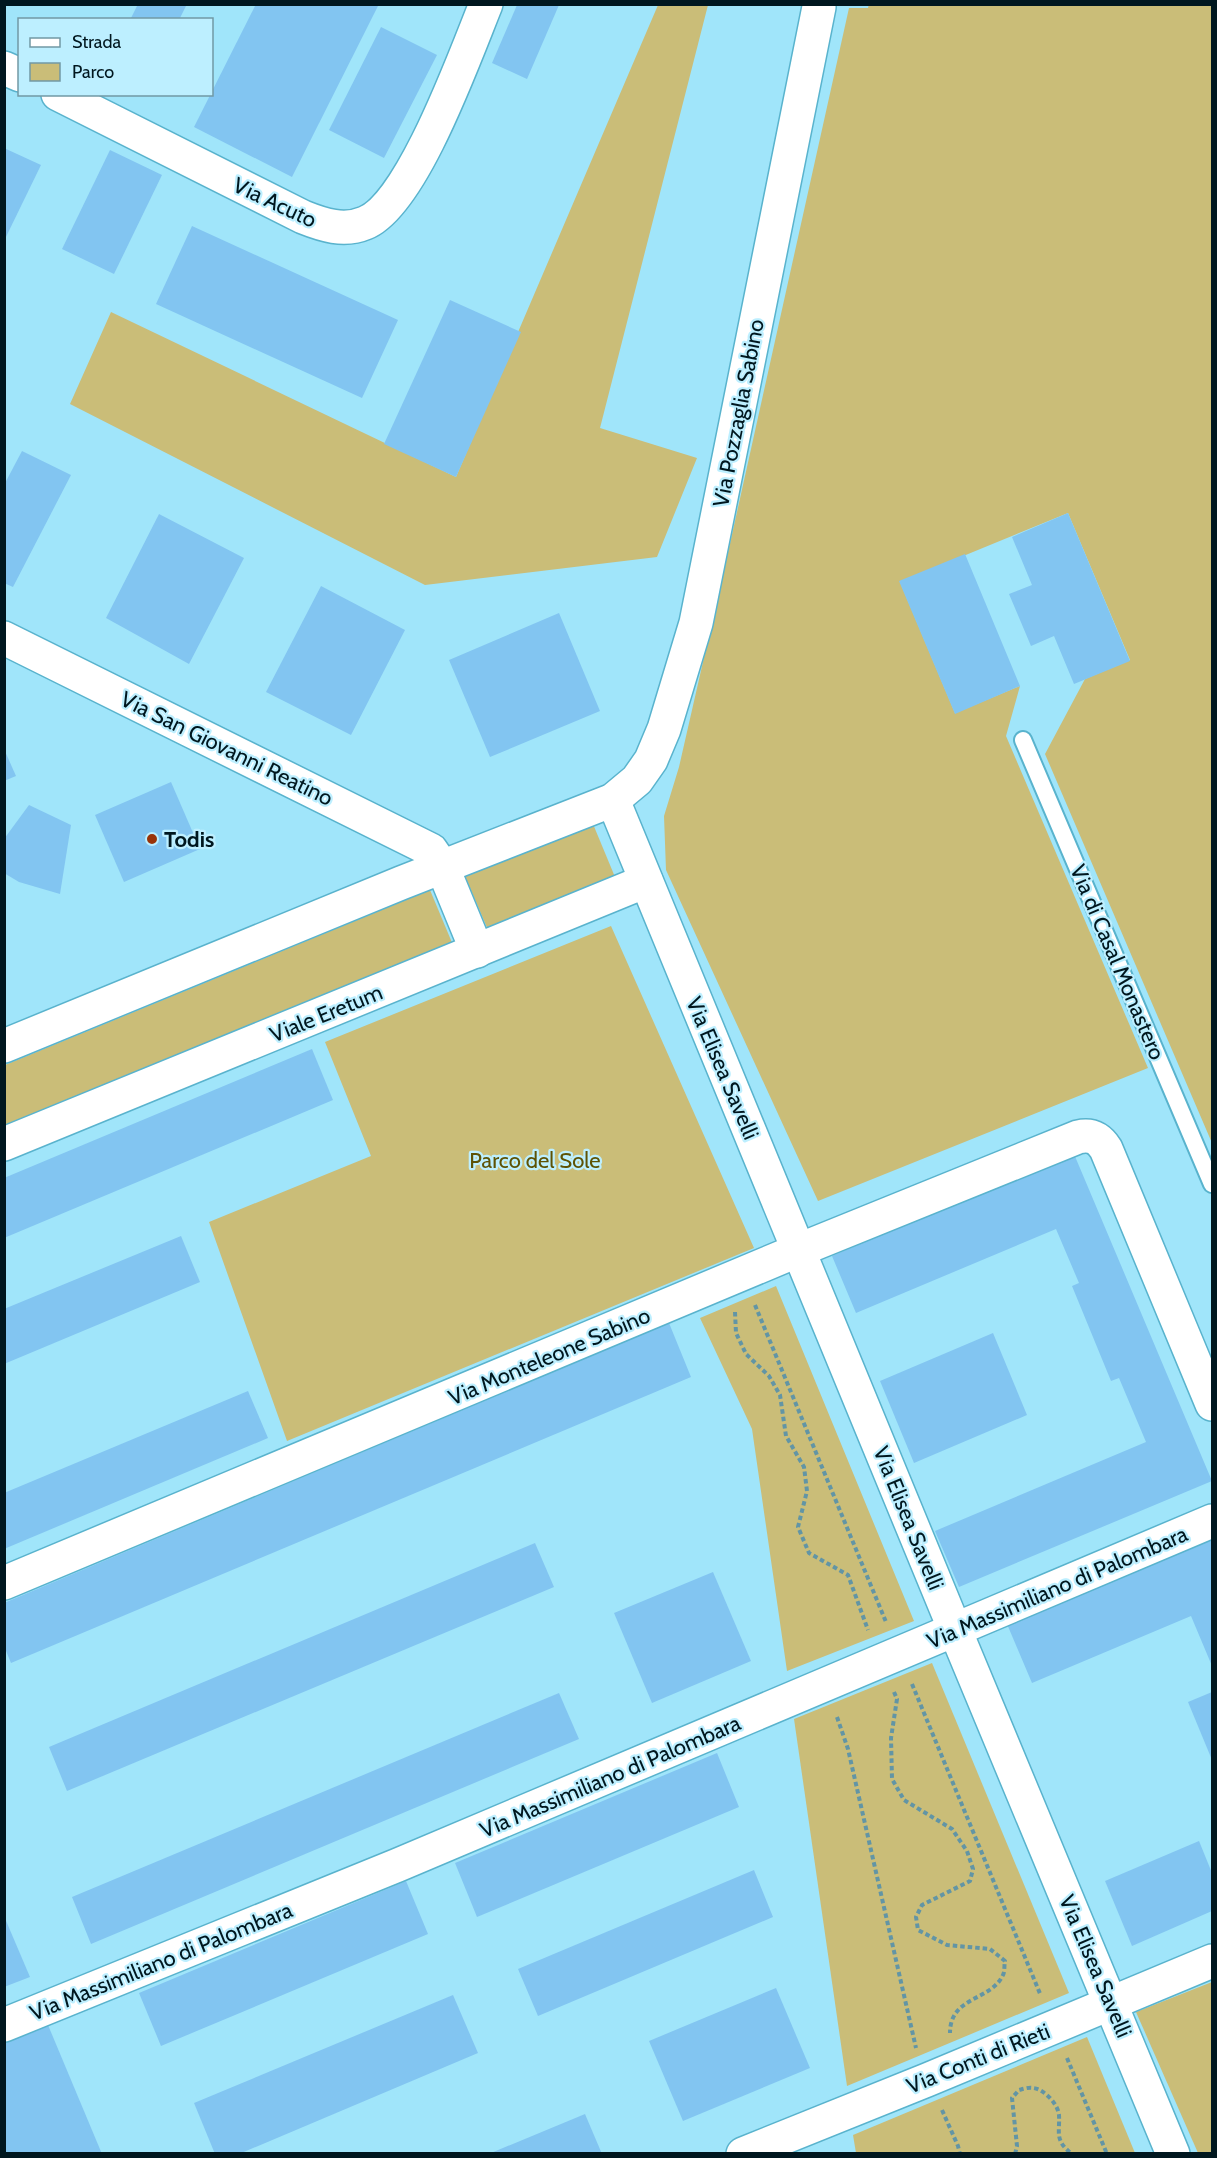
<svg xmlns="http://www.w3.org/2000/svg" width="1217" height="2158" font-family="Cabin,sans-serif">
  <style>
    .green { fill: #cabd78 }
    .building { fill: #82c5f1 }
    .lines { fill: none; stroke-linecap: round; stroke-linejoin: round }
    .lane-casing { stroke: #59b3cd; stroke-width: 20 }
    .street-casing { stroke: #59b3cd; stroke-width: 36 }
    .path { stroke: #6295a5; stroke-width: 4; stroke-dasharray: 4.5 3; stroke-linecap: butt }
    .lane { stroke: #fff; stroke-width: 16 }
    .street { stroke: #fff; stroke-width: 33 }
    .poi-dot { fill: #993309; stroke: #bdefff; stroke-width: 2 }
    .labels { text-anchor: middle; stroke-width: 4.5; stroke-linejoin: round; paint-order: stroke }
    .street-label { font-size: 22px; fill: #00171f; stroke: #bdefff }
    .poi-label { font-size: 22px; font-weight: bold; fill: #00171f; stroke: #bdefff; text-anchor: start }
    .park-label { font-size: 22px; fill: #5e5204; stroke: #bdefff }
  </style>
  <rect width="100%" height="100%" fill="#a0e5fa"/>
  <g class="green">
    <polygon points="869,4 1212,5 1212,1143 1045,754 1085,679 1130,660 1068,513 900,582 955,713 1020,686 1006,736 1148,1068 818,1201 666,870 664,816 679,767 729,548 849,8 868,8"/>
    <polygon points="658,5 708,5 600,428 697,458 657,557 425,585 70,404 111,312 456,477"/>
    <polygon points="593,824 615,877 488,930 465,876"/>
    <polygon points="430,890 453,945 5,1130 5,1065"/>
    <polygon points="611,926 754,1248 287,1441 209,1222 371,1156 325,1042"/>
    <polygon points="776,1286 914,1621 787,1671 752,1429 700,1318"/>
    <polygon points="932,1663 1069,1993 847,2086 794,1719"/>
    <polygon points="1212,1982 1212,2153 1198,2153 1136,2012"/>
    <polygon points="1087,2037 1135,2153 856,2153 853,2135"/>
  </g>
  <g class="building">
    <polygon points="138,4 187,4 179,20 130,20"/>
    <polygon points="256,4 379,4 292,177 194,127"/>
    <polygon points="517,5 559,5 527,79 492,63"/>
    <polygon points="381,27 437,55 384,158 329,130"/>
    <polygon points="4,148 41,165 4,241"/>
    <polygon points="110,150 162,175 114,274 62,249"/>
    <polygon points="192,226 398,320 362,398 156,304"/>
    <polygon points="450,300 521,332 456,477 384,444"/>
    <polygon points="22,451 71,475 13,587 4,583 4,485"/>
    <polygon points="1068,513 1130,661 1074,684 1054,636 1031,646 1009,594 1032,585 1012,537"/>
    <polygon points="159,514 244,558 189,664 106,618"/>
    <polygon points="965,554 1020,686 955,714 899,581"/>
    <polygon points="321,586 405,630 351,735 266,692"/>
    <polygon points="559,613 600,711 490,757 449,660"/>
    <polygon points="4,749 16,776 4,781"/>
    <polygon points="171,782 200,849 124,882 95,815"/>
    <polygon points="29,805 71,825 60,894 19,882 4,873 4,839"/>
    <polygon points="312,1049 333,1100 4,1238 4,1178"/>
    <polygon points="1074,1154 1212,1481 959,1587 935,1531 1146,1442 1119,1378 1111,1381 1072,1286 1079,1283 1056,1229 856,1313 832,1256"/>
    <polygon points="181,1236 200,1282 4,1364 4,1309"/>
    <polygon points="669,1323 691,1377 11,1663 4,1646 4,1603"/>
    <polygon points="993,1333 1027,1415 914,1463 880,1381"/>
    <polygon points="248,1391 268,1438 4,1549 4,1493"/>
    <polygon points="1212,1537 1212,1666 1191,1616 1032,1683 1007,1624"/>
    <polygon points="535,1543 554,1587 67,1791 49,1747"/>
    <polygon points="713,1572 751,1661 652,1703 614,1613"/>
    <polygon points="1212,1692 1212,1760 1188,1702"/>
    <polygon points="559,1693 579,1739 91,1944 72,1897"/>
    <polygon points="717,1753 739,1807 477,1917 455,1863"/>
    <polygon points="1199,1841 1212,1873 1212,1911 1132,1946 1105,1881"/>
    <polygon points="754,1870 773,1917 538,2016 518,1969"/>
    <polygon points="406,1881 428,1934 161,2046 139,1993"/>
    <polygon points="4,1916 30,1977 4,1987"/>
    <polygon points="776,1988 810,2068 683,2121 649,2041"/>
    <polygon points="453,1995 478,2053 239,2154 215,2154 194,2103"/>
    <polygon points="48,2025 102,2154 4,2154 4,2043"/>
    <polygon points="585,2114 602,2154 491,2154 491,2153"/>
  </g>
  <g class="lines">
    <g class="lane-casing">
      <polyline id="lane" points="1023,740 1212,1184"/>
    </g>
    <g class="street-casing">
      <g id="street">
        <polyline points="4,68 20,75"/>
        <path d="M58 94 303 217C323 225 344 232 365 223 412 205 466 53 486 4"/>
        <polyline points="4,638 431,850 442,866 477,951"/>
        <polyline points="613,800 955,1630 1173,2154"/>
        <polyline points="4,1046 401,883 613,800 637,780 651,760 664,729 696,623 819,7"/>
        <polyline points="4,1144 646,881"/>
        <path d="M4 1583 799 1250 1078 1137C1091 1134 1099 1138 1106 1149L1212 1404"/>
        <polyline points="4,2025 398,1865 1212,1521"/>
        <polyline points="743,2154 927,2080 1212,1961"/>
      </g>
    </g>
    <g class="path">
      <polyline points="755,1305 886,1622"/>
      <polyline points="735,1312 736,1333 746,1354 769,1376 780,1395 786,1436 804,1467 807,1491 798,1527 809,1553 848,1575 868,1630"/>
      <polyline points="912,1684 1041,1996"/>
      <path d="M894 1692 897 1699 891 1738 892 1779 904 1800 952 1829 967 1851 973 1869 970 1881 922 1905 916 1917 918 1930 947 1945 990 1949 1005 1961C1004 1965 1005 1971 1003 1975 991 2001 950 1996 950 2033"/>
      <polyline points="837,1717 848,1749 916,2048"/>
      <polyline points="1067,2058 1107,2154"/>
      <polyline points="942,2110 958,2146 960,2154"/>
      <path d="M1015 2154 1017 2146 1012 2098 1019 2090C1023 2089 1029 2087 1033 2088 1044 2089 1058 2104 1059 2115 1060 2133 1054 2140 1072 2154"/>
    </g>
    <use href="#lane" class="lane"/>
    <use href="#street" class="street"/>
  </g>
  <circle class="poi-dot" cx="152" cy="839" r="6"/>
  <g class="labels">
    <g class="street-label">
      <text transform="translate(275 202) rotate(25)" y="8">Via Acuto</text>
      <text transform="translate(738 413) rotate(-79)" y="8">Via Pozzaglia Sabino</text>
      <text transform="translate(227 748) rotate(26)" y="8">Via San Giovanni Reatino</text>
      <text transform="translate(1118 962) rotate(67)" y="8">Via di Casal Monastero</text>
      <text transform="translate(326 1013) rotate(-22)" y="8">Viale Eretum</text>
      <text transform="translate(723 1068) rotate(67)" y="8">Via Elisea Savelli</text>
      <text transform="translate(549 1356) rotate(-23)" y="8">Via Monteleone Sabino</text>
      <text transform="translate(909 1518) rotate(68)" y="8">Via Elisea Savelli</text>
      <text transform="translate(1057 1587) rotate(-23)" y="8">Via Massimiliano di Palombara</text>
      <text transform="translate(610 1776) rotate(-23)" y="8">Via Massimiliano di Palombara</text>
      <text transform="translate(161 1961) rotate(-22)" y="8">Via Massimiliano di Palombara</text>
      <text transform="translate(1096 1966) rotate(67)" y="8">Via Elisea Savelli</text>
      <text transform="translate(978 2058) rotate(-22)" y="8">Via Conti di Rieti</text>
    </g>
    <g class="poi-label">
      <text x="164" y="847">Todis</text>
    </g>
    <g class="park-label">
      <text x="535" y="1168">Parco del Sole</text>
    </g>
  </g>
  <rect width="1217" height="2158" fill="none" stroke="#00171f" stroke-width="12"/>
  <rect x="18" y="18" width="195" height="78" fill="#bdefff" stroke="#7199a5" stroke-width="1.5"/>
  <rect x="30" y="38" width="30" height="9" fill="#ffffff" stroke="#7199a5" stroke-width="1.5"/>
  <text x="72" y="48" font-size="18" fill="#00171f">Strada</text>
  <rect x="30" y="63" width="30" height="18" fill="#cabd78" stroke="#7199a5" stroke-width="1.5"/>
  <text x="72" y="78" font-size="18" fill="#00171f">Parco</text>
</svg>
